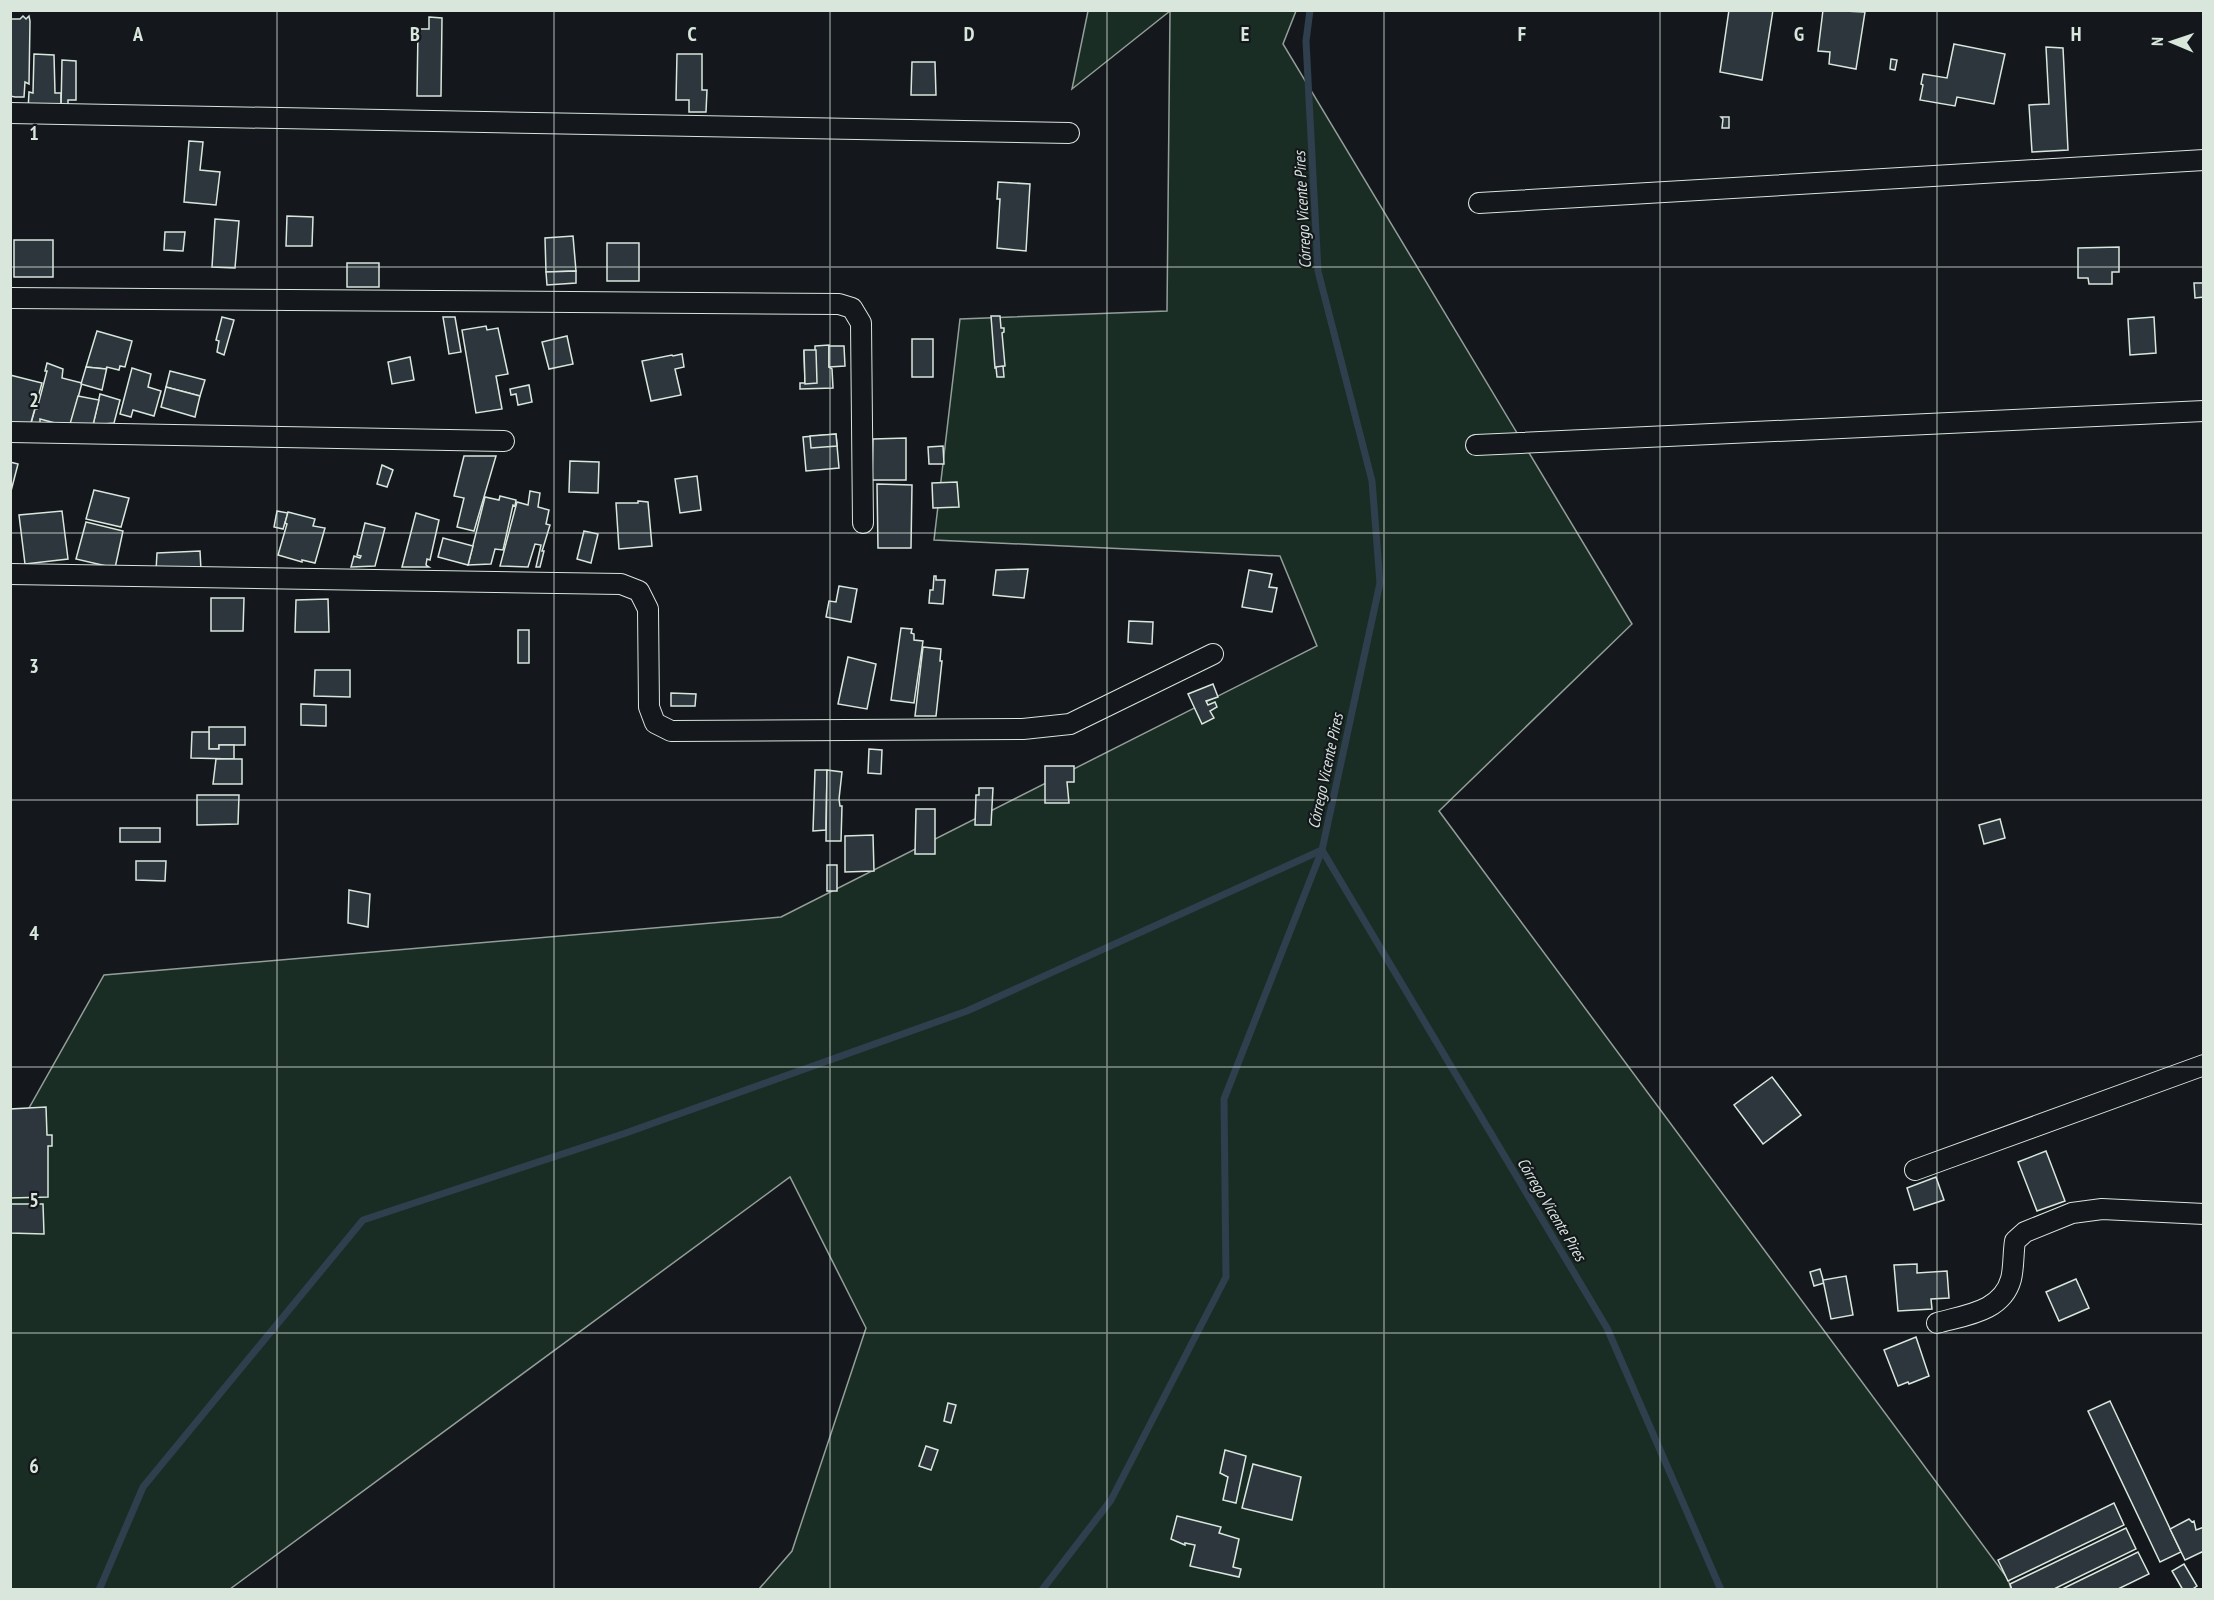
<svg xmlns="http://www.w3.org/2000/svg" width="2214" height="1600" font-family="'PT Sans Narrow',sans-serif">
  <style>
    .green { fill: #1a2d24; stroke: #939e99; stroke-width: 1.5 }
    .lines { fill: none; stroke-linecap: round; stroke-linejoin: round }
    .stream { stroke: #2f3f4d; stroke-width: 7 }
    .building { fill: #2c363c; stroke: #d8e6dc; stroke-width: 1.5 }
    .minor-casing { stroke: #d8e6dc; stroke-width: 22 }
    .minor { stroke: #14181c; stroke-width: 20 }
    .grid { fill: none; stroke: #d8e6dc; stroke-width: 1.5; stroke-opacity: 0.55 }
    .labels { text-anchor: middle; stroke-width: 4.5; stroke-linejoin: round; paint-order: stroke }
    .water-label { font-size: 16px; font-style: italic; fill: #d8e6dc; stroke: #14181c }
    .grid-label { font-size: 20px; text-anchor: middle; font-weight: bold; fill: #d8e6dc; stroke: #14181c; stroke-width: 4.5; stroke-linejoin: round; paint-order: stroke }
  </style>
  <rect width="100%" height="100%" fill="#14181c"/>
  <polygon class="green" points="1088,11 1296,11 1283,44 1632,624 1439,811 2008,1579 2011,1589 759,1589 792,1551 866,1328 790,1177 230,1589 11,1590 11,1140 104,975 781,917 1317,646 1280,556 934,540 960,319 1167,311 1170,11 1072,89"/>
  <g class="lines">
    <g class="stream">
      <polyline points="1310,10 1306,41 1318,271 1372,481 1380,583 1322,850 1607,1328 1721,1590"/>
      <polyline points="99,1590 143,1487 363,1220 623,1134 967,1011 1322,850"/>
      <polyline points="1042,1590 1111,1500 1226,1277 1224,1099 1322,850"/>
    </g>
  </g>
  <g class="building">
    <polygon points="1729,10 1773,10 1762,80 1720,72"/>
    <polygon points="1823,10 1865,12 1856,69 1829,64 1830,52 1818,51"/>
    <polygon points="23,16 26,19 29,16 30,21 29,84 25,82 24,97 15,97 10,96 10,19 20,19"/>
    <polygon points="429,17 442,18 441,96 417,96 418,29 429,29"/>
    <polygon points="1954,44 2005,54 1994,104 1957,97 1955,106 1920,100 1923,85 1921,84 1923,74 1947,78"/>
    <polygon points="2046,47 2063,48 2068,150 2032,152 2029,105 2049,104"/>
    <polygon points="34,54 54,55 55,93 61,93 61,111 28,110 29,92 33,93"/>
    <polygon points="677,54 702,54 702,90 707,90 706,112 689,112 689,100 676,100"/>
    <polygon points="1891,59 1897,60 1895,70 1890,69"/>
    <polygon points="62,60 76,61 76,100 68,100 68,106 61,109"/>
    <polygon points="912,62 935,62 936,95 911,95"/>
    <polygon points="1721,117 1729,117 1729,128 1722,128 1723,119"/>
    <polygon points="189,141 203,142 200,170 220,172 216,205 184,202"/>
    <polygon points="998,182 1030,184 1026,251 997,248 1000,199 997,199"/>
    <polygon points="287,216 313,217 312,246 286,246"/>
    <polygon points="215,219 239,221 235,268 212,267"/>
    <polygon points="165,232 185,232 183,251 164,250"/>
    <polygon points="573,236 576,271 546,272 545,238"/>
    <rect x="14" y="240" width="39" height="37"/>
    <rect x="607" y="243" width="32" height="38"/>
    <polygon points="2119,247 2119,272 2112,272 2112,284 2089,284 2088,278 2078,278 2078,248"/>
    <rect x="347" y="263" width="32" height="24"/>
    <polygon points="576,271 576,283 547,285 546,272"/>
    <polygon points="2194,283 2204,283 2204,297 2195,298"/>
    <polygon points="991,316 1000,316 1001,328 1004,328 1004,332 1002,333 1005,366 995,368"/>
    <polygon points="222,317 234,320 224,355 217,352 219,341 216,340"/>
    <polygon points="443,317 455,317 461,352 449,354"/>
    <polygon points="2154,317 2156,353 2130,355 2128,319"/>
    <polygon points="486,326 487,330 498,328 508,374 496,376 502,409 476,413 462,330"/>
    <polygon points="97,331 132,341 125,367 120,366 119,370 107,367 106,369 86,367"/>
    <polygon points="567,336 573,364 549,369 542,342"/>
    <rect x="912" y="339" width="21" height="38"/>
    <polygon points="815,346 829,345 829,367 832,369 833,388 800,389 800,383 805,383 804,351 815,351"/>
    <polygon points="829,346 844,346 845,366 829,367"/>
    <polygon points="804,350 816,350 817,383 805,384"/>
    <polygon points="682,354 684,367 675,369 681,395 651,401 642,361 672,355 673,356"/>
    <polygon points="410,357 414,380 392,384 388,362"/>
    <polygon points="47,363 63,369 62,378 82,383 70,427 40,419 40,423 31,423 35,409 37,409 47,371 45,371"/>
    <polygon points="1003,366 1004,377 997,377 996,367"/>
    <polygon points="86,367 106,369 107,367 102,390 81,384"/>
    <polygon points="132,368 151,374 148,387 161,391 154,416 133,410 131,417 120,414"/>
    <polygon points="170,371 205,380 200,396 166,387"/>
    <polygon points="10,375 42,383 30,426 10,425"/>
    <polygon points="529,385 532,402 518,405 516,394 511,395 510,389"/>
    <polygon points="166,387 200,396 195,417 161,407"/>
    <polygon points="100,394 120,400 114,423 93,425"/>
    <polygon points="78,396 99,400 93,425 70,424"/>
    <polygon points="836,434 839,468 806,471 803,437"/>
    <polygon points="836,434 837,446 811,448 810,436"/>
    <polygon points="906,438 906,480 872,480 873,439"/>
    <polygon points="943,446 944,464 929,464 928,447"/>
    <polygon points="464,456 496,456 474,531 457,527 464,498 454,496"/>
    <polygon points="570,461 599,462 598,493 569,492"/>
    <polygon points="10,462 18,464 10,495"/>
    <polygon points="382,465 393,470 387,487 377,484"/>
    <polygon points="697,476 701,510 680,513 675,479"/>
    <polygon points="957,482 959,507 933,508 932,483"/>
    <polygon points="877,484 912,485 911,548 878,548"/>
    <polygon points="94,490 129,498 121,527 86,519"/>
    <polygon points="530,491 540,493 538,507 549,510 546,524 550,525 543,548 542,551 544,551 540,567 536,567 541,545 535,544 528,567 500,566 517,502 528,505"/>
    <polygon points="500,496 516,500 515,506 513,505 503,550 495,549 491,564 468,565 485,497 499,500"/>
    <polygon points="638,501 648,502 652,546 619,549 616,503 638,503"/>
    <polygon points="62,511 68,559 25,564 19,515"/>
    <polygon points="277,511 288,513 283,529 274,527"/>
    <polygon points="288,512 315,519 313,526 325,528 315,563 302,560 302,562 278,555 287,524 285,523"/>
    <polygon points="416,513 439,520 430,560 427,559 426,565 429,567 402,567"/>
    <polygon points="86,522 123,531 115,568 76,559"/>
    <polygon points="365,523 385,528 375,566 351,567 354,556 360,558 361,556 357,555"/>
    <polygon points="584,531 598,534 591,563 577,559"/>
    <polygon points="443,538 473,546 468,565 438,557"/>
    <polygon points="200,551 201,570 156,571 157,553"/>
    <polygon points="1028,569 1024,598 993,595 996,570"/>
    <polygon points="1249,570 1272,574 1269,587 1277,588 1272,612 1242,607"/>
    <polygon points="934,576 936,576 936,580 945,580 943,604 929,603 930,590 933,590"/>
    <polygon points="839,586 857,589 851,622 826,617 829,601 836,602"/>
    <polygon points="211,598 244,598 243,631 211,631"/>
    <polygon points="328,599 329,632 295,632 296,600"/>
    <polygon points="1129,621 1153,622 1152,644 1128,642"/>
    <polygon points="901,628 912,629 911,633 914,634 914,640 923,641 914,703 891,700"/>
    <rect x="518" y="630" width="11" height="33"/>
    <polygon points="923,647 941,649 940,661 942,661 936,716 915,716"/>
    <polygon points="848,657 876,664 867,709 838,704"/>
    <polygon points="315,670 350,670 350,697 314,696"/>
    <polygon points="1213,684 1218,697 1206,701 1208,705 1215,702 1217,707 1210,711 1214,718 1202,724 1188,694"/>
    <polygon points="671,693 696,694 695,706 671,706"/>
    <polygon points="301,704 326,705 326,726 301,725"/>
    <polygon points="209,727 245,727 245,745 219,745 219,749 209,749"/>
    <polygon points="192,732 209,732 209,749 219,749 219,745 234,745 234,759 191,758"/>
    <polygon points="869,749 882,750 881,774 868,773"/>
    <polygon points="216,759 242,759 242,784 213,784"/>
    <polygon points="1045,766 1074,766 1074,782 1067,782 1069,803 1045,803"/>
    <polygon points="815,770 827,770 826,830 813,831"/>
    <polygon points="827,770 842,772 839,799 840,806 842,806 841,841 826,841"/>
    <polygon points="979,788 993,788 991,825 975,825 976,795 979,795"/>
    <polygon points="197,795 239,795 238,824 197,825"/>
    <polygon points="916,809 935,809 935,854 915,854"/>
    <polygon points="2000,819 2005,838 1984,844 1979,825"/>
    <rect x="120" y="828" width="40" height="14"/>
    <polygon points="873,835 874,871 845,872 845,836"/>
    <polygon points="136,861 166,861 165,881 136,880"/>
    <rect x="827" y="865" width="10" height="26"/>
    <polygon points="349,890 370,894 368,927 348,923"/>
    <polygon points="1772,1077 1801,1115 1763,1144 1734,1105"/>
    <polygon points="46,1107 47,1135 52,1135 52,1146 48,1146 48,1197 10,1198 10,1109"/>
    <polygon points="2046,1151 2065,1201 2037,1211 2018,1162"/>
    <polygon points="1936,1177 1944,1200 1914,1210 1907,1188"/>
    <polygon points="10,1204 43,1204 44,1234 10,1233"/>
    <polygon points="1917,1264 1917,1273 1947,1271 1949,1298 1931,1299 1932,1309 1898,1311 1894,1265"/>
    <polygon points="1820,1269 1824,1283 1814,1286 1810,1272"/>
    <polygon points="1846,1276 1853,1315 1831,1319 1823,1280"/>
    <polygon points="2076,1279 2089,1308 2059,1321 2046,1292"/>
    <polygon points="1916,1337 1929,1376 1909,1384 1908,1382 1898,1386 1884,1350"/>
    <polygon points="2110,1401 2181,1552 2160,1562 2088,1411"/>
    <polygon points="948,1403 956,1405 951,1423 944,1421"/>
    <polygon points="926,1446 938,1450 931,1470 919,1466"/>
    <polygon points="1225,1450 1246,1456 1236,1503 1223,1500 1228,1477 1220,1473"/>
    <polygon points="1253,1464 1301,1477 1292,1520 1242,1508"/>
    <polygon points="2114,1503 2124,1525 2008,1581 1998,1560"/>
    <polygon points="1177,1516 1221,1527 1219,1533 1239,1539 1233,1567 1241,1569 1239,1577 1190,1566 1195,1545 1185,1543 1185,1545 1171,1539"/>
    <polygon points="2189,1519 2192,1522 2194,1521 2196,1530 2204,1527 2204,1551 2185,1560 2170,1529"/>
    <polygon points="2126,1528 2136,1549 2052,1590 2012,1590 2010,1584"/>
    <polygon points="2138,1552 2149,1574 2116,1590 2060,1590"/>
    <polygon points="2184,1564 2197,1586 2191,1590 2183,1590 2172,1571"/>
  </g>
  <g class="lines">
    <g class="minor-casing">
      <g id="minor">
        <polyline points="10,113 1069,133"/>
        <polyline points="1479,203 2204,160"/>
        <polyline points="10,298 839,304 852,308 861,323 863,523"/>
        <polyline points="10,432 504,441"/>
        <polyline points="1476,445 2204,411"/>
        <polyline points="10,574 621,584 639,591 648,609 649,707 655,723 671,731 1023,729 1070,724 1213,654"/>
        <polyline points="1915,1170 2204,1065"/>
        <path d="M1937 1323C1965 1315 2002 1312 2011 1279 2014 1267 2013 1253 2015 1241L2025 1232 2072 1213 2102 1209 2204 1214"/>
      </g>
    </g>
    <use href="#minor" class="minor"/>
  </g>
  <path class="grid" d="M277 10V1590M554 10V1590M830 10V1590M1107 10V1590M1384 10V1590M1660 10V1590M1937 10V1590M10 267H2204M10 533H2204M10 800H2204M10 1067H2204M10 1333H2204"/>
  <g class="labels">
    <g class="water-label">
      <text transform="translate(1302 210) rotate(-93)" y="6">Córrego Vicente Pires</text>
      <text transform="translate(1325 771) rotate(-78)" y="6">Córrego Vicente Pires</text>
      <text transform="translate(1552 1209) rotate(59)" y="6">Córrego Vicente Pires</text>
    </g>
  </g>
  <g class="grid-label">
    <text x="138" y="41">A</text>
    <text x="415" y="41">B</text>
    <text x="692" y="41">C</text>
    <text x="969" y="41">D</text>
    <text x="1245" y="41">E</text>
    <text x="1522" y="41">F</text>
    <text x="1799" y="41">G</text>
    <text x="2076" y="41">H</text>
    <text x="34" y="140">1</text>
    <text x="34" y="407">2</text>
    <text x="34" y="673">3</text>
    <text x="34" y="940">4</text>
    <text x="34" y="1207">5</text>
    <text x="34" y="1473">6</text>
  </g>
  <rect width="2214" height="1600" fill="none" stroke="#d8e6dc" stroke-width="24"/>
  <g transform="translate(2172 42) rotate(272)" stroke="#14181c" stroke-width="4.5" paint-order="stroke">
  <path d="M0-4.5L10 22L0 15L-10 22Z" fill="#d8e6dc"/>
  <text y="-9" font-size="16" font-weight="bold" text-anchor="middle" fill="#d8e6dc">N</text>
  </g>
</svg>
